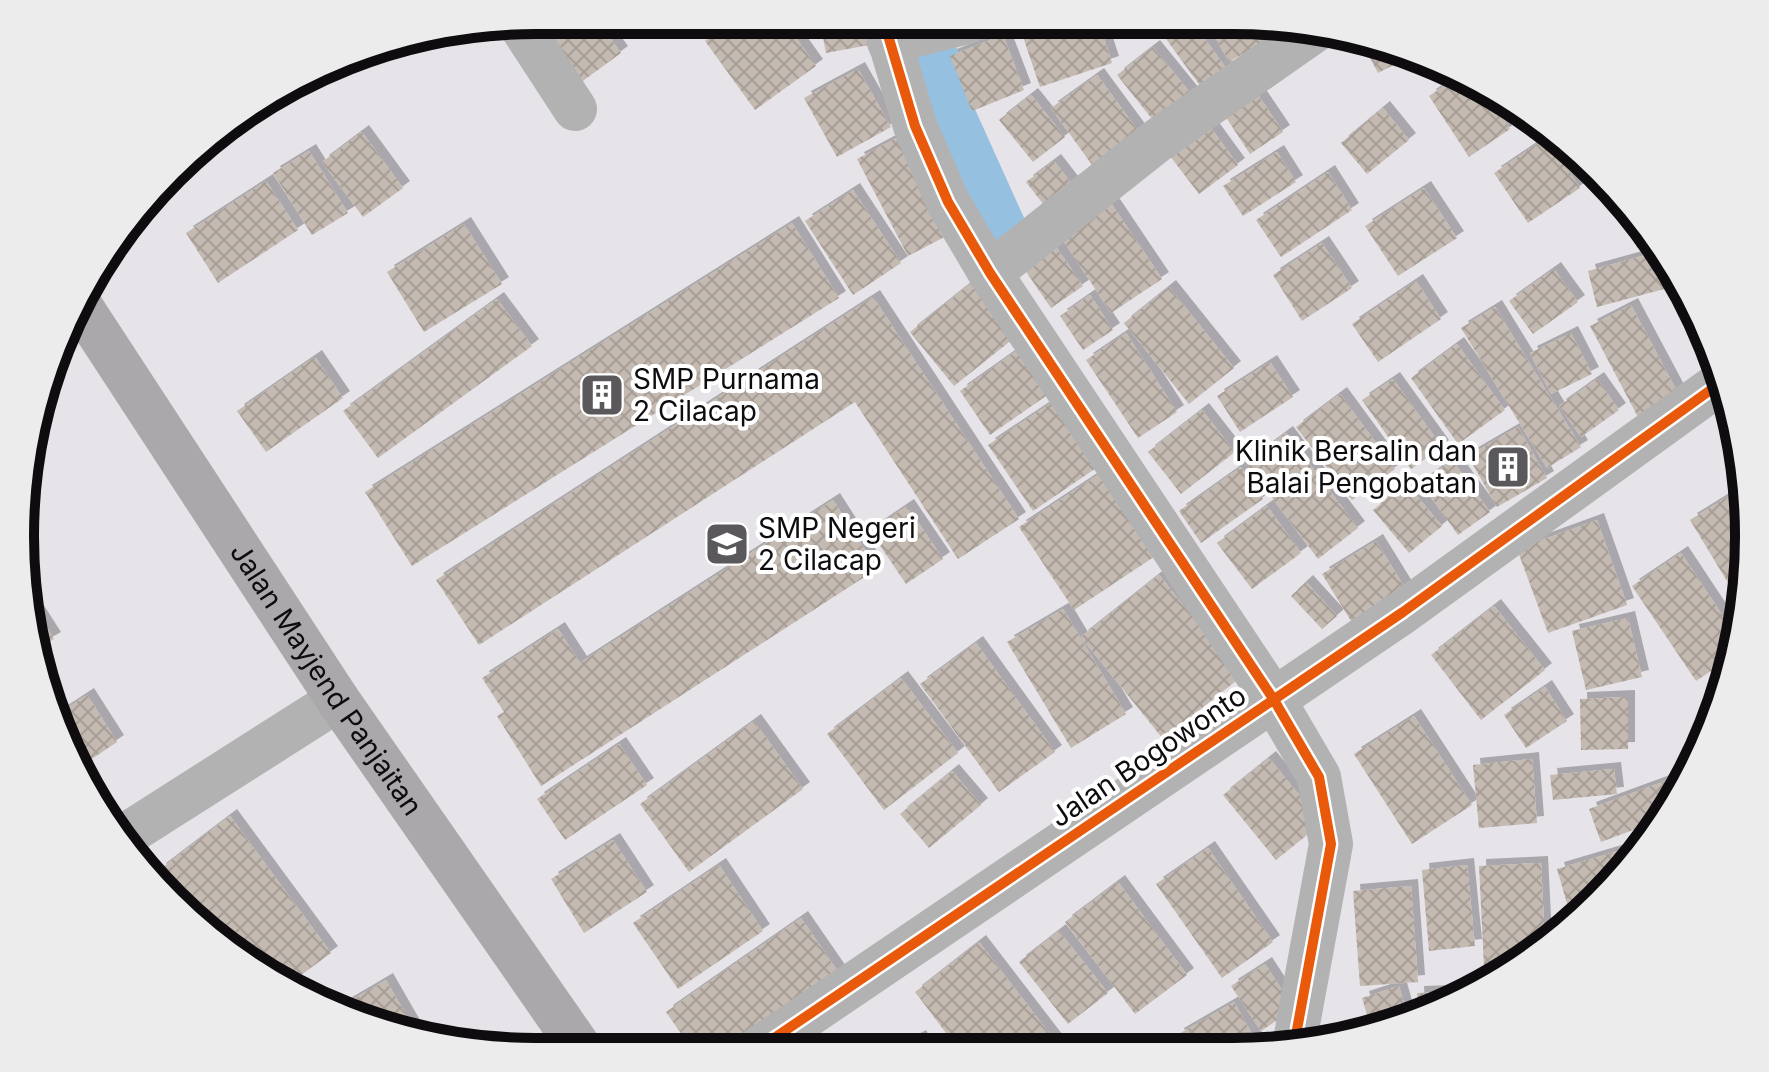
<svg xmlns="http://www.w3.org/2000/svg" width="1769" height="1072" font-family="Inter,sans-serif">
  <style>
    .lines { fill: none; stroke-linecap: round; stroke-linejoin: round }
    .river { stroke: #96c0e0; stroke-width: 78 }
    .building { fill: url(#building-cross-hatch); filter: url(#shadow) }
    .minor { stroke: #b3b2b3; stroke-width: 44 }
    .trunk { stroke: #aaa8aa; stroke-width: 44 }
    .cycleway-casing { stroke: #fff; stroke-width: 15 }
    .cycleway { stroke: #e8590c; stroke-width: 10 }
    .labels { text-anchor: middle; stroke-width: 8; stroke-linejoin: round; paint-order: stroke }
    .poi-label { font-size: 28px; fill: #0e0c0f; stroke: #fff; text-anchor: start }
    .street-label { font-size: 28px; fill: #0e0c0f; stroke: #fff }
    .rim { fill: none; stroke: #0e0c0f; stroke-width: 10 }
  </style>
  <defs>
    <pattern id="building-cross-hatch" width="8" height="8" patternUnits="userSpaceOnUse" patternTransform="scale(2)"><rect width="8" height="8" fill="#c4bab1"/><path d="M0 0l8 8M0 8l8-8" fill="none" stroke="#a79f97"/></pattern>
    <filter id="shadow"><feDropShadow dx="7" dy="-7" stdDeviation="0" flood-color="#0004"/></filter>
  </defs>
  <rect width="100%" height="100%" fill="#e6e4e9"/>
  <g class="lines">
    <polyline class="river" points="920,61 938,122 994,246"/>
  </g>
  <g class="building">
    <polygon points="555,20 597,20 621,53 580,83 541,31"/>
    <polygon points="731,21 784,21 816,66 755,110 705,41"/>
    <polygon points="820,22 876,22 880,43 826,53"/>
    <polygon points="1035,23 1099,23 1112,63 1040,87 1020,28"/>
    <polygon points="1155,24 1194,24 1229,72 1204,91"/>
    <polygon points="1208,24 1260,24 1268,39 1229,62"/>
    <polygon points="1003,35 1024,90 972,111 950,56"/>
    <polygon points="1361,41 1382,46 1413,55 1378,73"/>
    <polygon points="1153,47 1192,95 1156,124 1117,75"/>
    <polygon points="858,69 891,127 837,157 804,98"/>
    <polygon points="1097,75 1142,136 1095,169 1051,108"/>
    <polygon points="1459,76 1485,91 1510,129 1469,157 1429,96"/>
    <polygon points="1248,80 1283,132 1250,154 1216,102"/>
    <polygon points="1031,95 1065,137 1033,162 999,120"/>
    <polygon points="1506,103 1547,126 1547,127 1530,138"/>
    <polygon points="1383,108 1409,140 1367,174 1341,143"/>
    <polygon points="1203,117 1238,165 1199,194 1163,147"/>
    <polygon points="362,132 403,188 363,217 322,162"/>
    <polygon points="904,134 956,231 908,256 857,159"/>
    <polygon points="1546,138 1580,188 1528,223 1494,173"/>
    <polygon points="309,151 348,213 312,235 273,173"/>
    <polygon points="1277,152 1296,182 1243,216 1223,186"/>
    <polygon points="1054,161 1082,197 1054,218 1026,182"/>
    <polygon points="1328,172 1352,210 1281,257 1256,220"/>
    <polygon points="266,181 298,230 218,283 186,233"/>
    <polygon points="1424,188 1457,238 1398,276 1365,226"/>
    <polygon points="853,190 901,263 853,295 805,221"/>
    <polygon points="1111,203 1162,279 1111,313 1061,237"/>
    <polygon points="1631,222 1634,226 1650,244 1637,248"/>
    <polygon points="792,223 839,298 412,566 365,492"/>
    <polygon points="464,224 502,284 424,332 387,272"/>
    <polygon points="1050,238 1083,286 1051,308 1018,260"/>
    <polygon points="1322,243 1352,288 1302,321 1273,275"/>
    <polygon points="1657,252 1668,288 1597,307 1588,271"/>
    <polygon points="1554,269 1578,302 1533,334 1509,301"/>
    <polygon points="980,276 1023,331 954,386 910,332"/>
    <polygon points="1416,281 1441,319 1378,362 1352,324"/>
    <polygon points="1169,287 1234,368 1189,404 1124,323"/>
    <polygon points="1090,295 1113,330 1083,350 1060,316"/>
    <polygon points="873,297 1019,519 958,559 855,402 479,645 436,580"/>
    <polygon points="497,299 532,346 378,458 343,411"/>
    <polygon points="1631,305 1680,397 1639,419 1590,326"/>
    <polygon points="1495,307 1581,447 1547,468 1461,328"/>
    <polygon points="1126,333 1177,412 1138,438 1086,360"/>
    <polygon points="1571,333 1592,374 1551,394 1530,353"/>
    <polygon points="1028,343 1059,387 990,435 960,391"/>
    <polygon points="1457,344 1505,410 1458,444 1411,378"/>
    <polygon points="315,357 343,398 266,452 237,411"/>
    <polygon points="1270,362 1293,397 1240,432 1217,396"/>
    <polygon points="1393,379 1442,447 1411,469 1362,400"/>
    <polygon points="1597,379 1619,410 1581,437 1559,406"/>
    <polygon points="1340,394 1395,469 1352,500 1296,427"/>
    <polygon points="1063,395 1108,460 1033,511 988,445"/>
    <polygon points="1202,410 1235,452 1181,494 1148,452"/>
    <polygon points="1518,427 1547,478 1497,507 1468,456"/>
    <polygon points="1286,433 1358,528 1318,559 1246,463"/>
    <polygon points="1452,460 1490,512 1458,535 1421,483"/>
    <polygon points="1113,465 1169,547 1074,610 1019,527"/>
    <polygon points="1241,467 1263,499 1201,543 1179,511"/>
    <polygon points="1406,483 1442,526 1409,553 1373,510"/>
    <polygon points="1740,489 1743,493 1736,596 1690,520"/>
    <polygon points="833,500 877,569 541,786 497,716 504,712 482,678 558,629 580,663"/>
    <polygon points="907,506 943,559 906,584 870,531"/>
    <polygon points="1267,506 1301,553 1252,589 1217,543"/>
    <polygon points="1597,520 1627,605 1548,633 1517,549"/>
    <polygon points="1376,541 1405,588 1351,621 1322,574"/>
    <polygon points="1681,553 1734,633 1732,657 1696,681 1632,586"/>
    <polygon points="1159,575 1241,677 1163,739 1081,637"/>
    <polygon points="1306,582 1337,616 1322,629 1291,596"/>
    <polygon points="31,603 54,639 38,648"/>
    <polygon points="1494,606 1545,670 1481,720 1431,655"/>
    <polygon points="1063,609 1126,714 1071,748 1007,642"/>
    <polygon points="1628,618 1642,677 1586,690 1572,631"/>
    <polygon points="976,643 1055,752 999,792 920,684"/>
    <polygon points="901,678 958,753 884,810 827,734"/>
    <polygon points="1545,687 1567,721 1526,748 1504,715"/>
    <polygon points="87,695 117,742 80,767 55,716"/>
    <polygon points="1628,697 1628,749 1581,750 1580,699"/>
    <polygon points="1414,716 1472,805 1412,844 1354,754"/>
    <polygon points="754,721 803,789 689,872 640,804"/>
    <polygon points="619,744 647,785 565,840 537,799"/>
    <polygon points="1269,758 1322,823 1276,860 1223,795"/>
    <polygon points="1532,759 1537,823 1479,828 1473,765"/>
    <polygon points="1614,769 1617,794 1553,800 1550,775"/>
    <polygon points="952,771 981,805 929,848 900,814"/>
    <polygon points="1679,776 1657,821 1601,842 1589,809"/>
    <polygon points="230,816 331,953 289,984 222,946 187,909 159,870"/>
    <polygon points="613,840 647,892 584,933 551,879"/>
    <polygon points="1208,848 1273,942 1222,978 1156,884"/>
    <polygon points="1643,848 1643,850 1628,865 1625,859"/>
    <polygon points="1618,851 1624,870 1573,924 1557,869"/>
    <polygon points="1541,863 1545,944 1516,965 1484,967 1479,866"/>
    <polygon points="719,865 763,931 678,989 633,923"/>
    <polygon points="1467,865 1475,946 1429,951 1422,870"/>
    <polygon points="1118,882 1187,975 1135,1014 1065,922"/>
    <polygon points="1411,886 1418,982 1360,986 1353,891"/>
    <polygon points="801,918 841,976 737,1049 692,1049 666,1012"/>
    <polygon points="1059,931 1108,993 1068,1024 1019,962"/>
    <polygon points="979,942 1062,1050 959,1050 915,992"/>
    <polygon points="1265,964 1294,1009 1261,1031 1231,986"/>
    <polygon points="386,980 417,1034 335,1010"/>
    <polygon points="1399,986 1408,1018 1372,1032 1362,998"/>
    <polygon points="1472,991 1418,1013 1417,993"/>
    <polygon points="1234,1002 1261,1050 1186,1051 1177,1035"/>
    <polygon points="1360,1023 1363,1035 1320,1042 1318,1032"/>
    <polygon points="919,1037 926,1049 897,1049"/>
    <polygon points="1157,1043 1161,1050 1140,1050"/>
  </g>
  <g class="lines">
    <g class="minor">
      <polyline points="884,22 915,126 948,202 990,273 1274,700 1319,777 1331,844 1294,1046"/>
      <polyline points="519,23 575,109"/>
      <polyline points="889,42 968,22"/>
      <polyline points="990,273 1158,140 1317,29"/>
      <polyline points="121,838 338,700"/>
      <polyline points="758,1049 1403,612 1716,386"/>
    </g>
    <path class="trunk" id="s1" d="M80 305 338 700 580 1048"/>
    <g class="cycleway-casing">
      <g id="cycleway">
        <polyline points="884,22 915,126 948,202 990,273 1274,700 1319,777 1331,844 1294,1046"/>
        <polyline points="758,1049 1403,612 1716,386"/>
      </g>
    </g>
    <use href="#cycleway" class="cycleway"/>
  </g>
  <defs>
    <g id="building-square" transform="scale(2.3)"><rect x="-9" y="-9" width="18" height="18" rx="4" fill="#5a585b" stroke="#fff"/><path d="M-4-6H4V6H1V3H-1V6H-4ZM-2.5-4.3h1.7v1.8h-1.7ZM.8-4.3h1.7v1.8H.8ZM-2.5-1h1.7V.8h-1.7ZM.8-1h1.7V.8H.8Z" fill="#fff"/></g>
    <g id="school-square" transform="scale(2.3)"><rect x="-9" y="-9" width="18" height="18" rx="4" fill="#5a585b" stroke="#fff"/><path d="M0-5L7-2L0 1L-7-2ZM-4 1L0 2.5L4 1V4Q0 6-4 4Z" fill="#fff"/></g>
  </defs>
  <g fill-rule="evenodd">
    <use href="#building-square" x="602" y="395"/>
    <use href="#building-square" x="1508" y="467"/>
    <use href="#school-square" x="727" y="544"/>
  </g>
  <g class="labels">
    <g class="poi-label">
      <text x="633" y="389">SMP Purnama<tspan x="633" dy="32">2 Cilacap</tspan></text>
      <text x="1477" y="461" text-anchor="end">Klinik Bersalin dan<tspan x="1477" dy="32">Balai Pengobatan</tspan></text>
      <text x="758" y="538">SMP Negeri<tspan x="758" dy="32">2 Cilacap</tspan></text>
    </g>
    <g class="street-label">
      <text dy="10" stroke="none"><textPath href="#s1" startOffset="448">Jalan Mayjend Panjaitan</textPath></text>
      <text transform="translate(1148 756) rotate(-34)" y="10">Jalan Bogowonto</text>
    </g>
  </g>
  <path d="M0 0H1769V1072H0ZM536 34H1233A502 502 0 0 1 1735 536V536A502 502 0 0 1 1233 1038H536A502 502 0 0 1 34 536V536A502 502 0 0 1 536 34Z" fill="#ececec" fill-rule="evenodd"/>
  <path class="rim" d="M536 34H1233A502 502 0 0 1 1735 536V536A502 502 0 0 1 1233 1038H536A502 502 0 0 1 34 536V536A502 502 0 0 1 536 34Z"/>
</svg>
